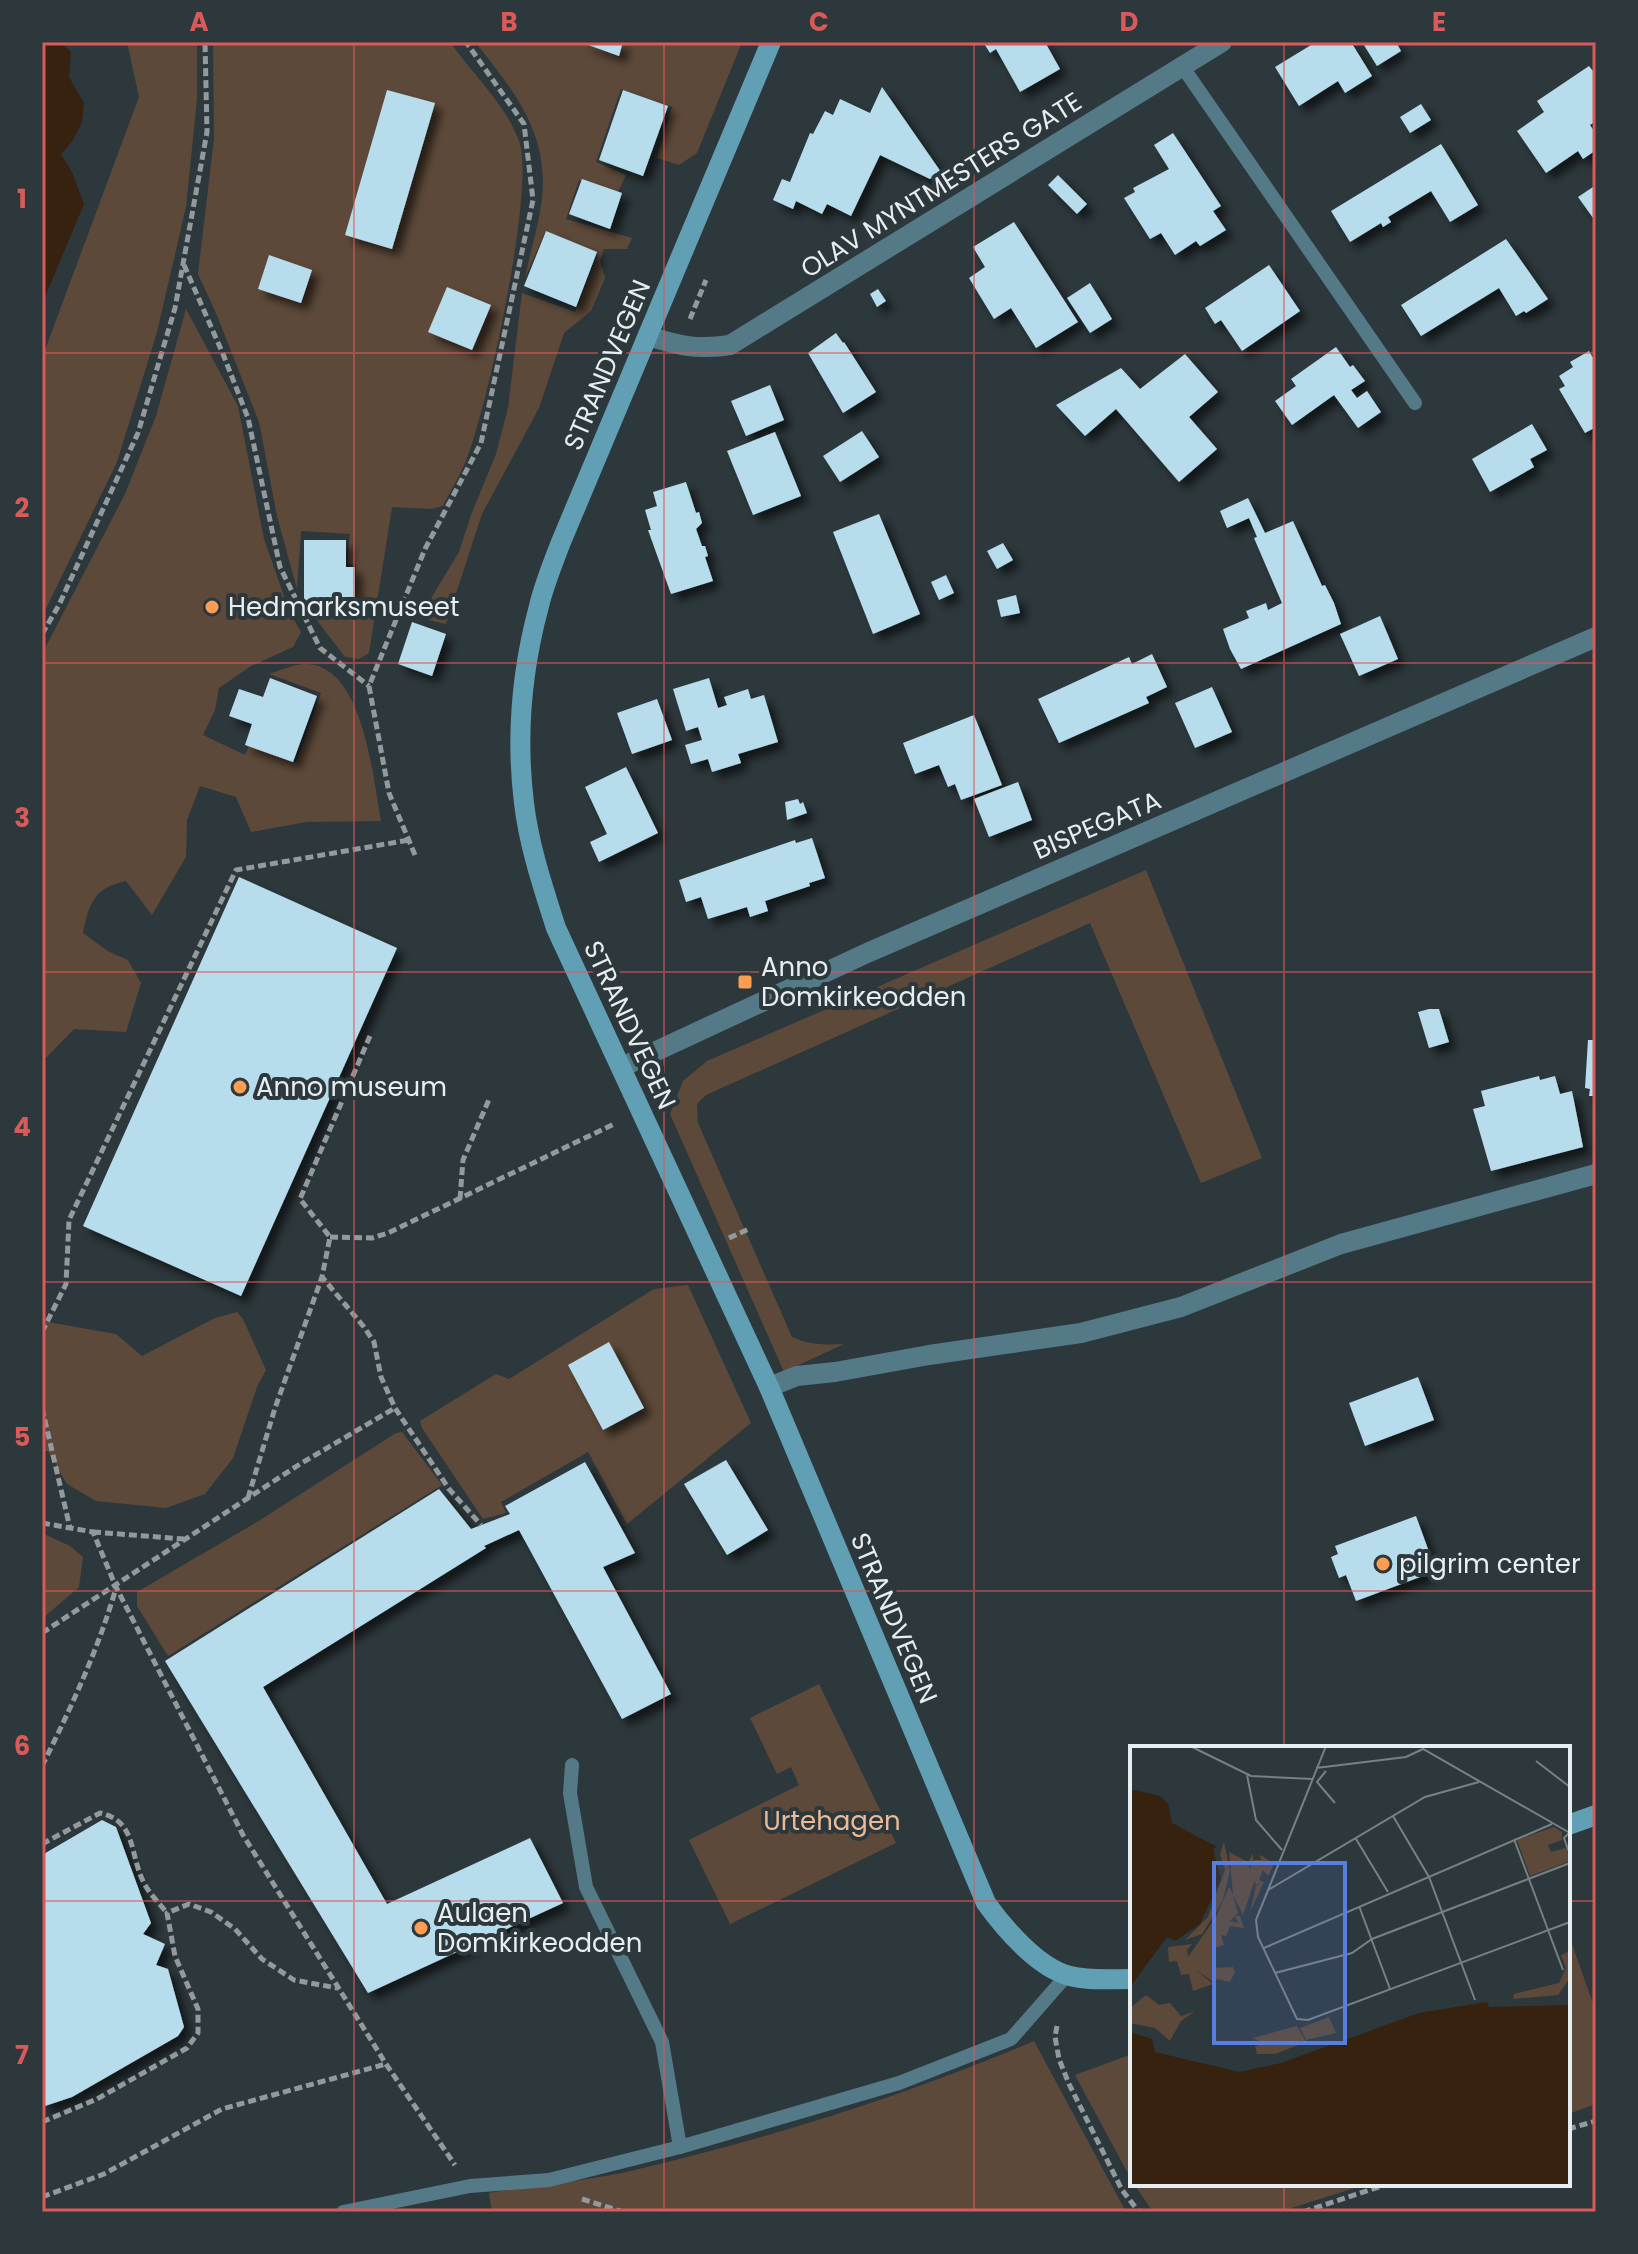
<svg xmlns="http://www.w3.org/2000/svg" width="1638" height="2254" font-family="Poppins,sans-serif">
  <style>
    .green { fill: #5d4939 }
    .water { fill: #37210f }
    .building { fill: #b7ddec; filter: url(#shadow) }
    .lines { fill: none; stroke-linecap: round; stroke-linejoin: round }
    .path { stroke: #929a9e; stroke-width: 5; stroke-dasharray: 8 4; stroke-linecap: butt }
    .service { stroke: #547987; stroke-width: 14 }
    .minor { stroke: #547987; stroke-width: 20 }
    .secondary { stroke: #619fb4; stroke-width: 20 }
    .grid { fill: none; stroke: #da5a5a; stroke-width: 2; stroke-opacity: 0.55 }
    .poi-dot { fill: #fb9e51; stroke: #2d383c; stroke-width: 3 }
    .labels { text-anchor: middle; stroke-width: 8; stroke-linejoin: round; paint-order: stroke }
    .street-label { font-size: 26px; fill: #e7eef1; stroke: #2d383c }
    .poi-label { font-size: 26px; fill: #e7eef1; stroke: #2d383c; text-anchor: start }
    .park-label { font-size: 26px; fill: #ebba96; stroke: #2d383c }
    .inset-road { fill: none; stroke: #778184; stroke-width: 2 }
    .view { fill: #5a7ee0; fill-opacity: 0.15; stroke: #5a7ee0; stroke-width: 4 }
    .inset-edge { fill: none; stroke: #e7eef1; stroke-width: 4 }
    .neatline { fill: none; stroke: #da5a5a; stroke-width: 3 }
    .grid-label { font-size: 26px; text-anchor: middle; font-weight: bold; fill: #da5a5a }
  </style>
  <defs>
    <filter id="shadow"><feDropShadow dx="7" dy="7" stdDeviation="4" flood-color="#0009"/></filter>
  </defs>
  <rect width="100%" height="100%" fill="#2d383c"/>
  <g class="green">
    <polygon points="127,42 197,42 197,99 186,207 157,332 117,462 42,617 42,358 139,97"/>
    <path d="M213 42H450C473 75 505 103 519 141 536 186 487 408 467 458 461 474 451 490 443 506L431 509 392 507 369 653 359 659 345 657 303 602 344 604 347 597H355L356 565 347 564 350 534 301 531 297 589 277 516 259 422 216 313 198 274 214 139Z"/>
    <path d="M475 42H742L697 153 679 165 657 158 672 107 621 89 596 162 626 175 618 192 579 180 566 219 632 238 627 249H604L600 261 605 278 591 311 564 333 539 408 482 514 446 624 419 618 459 552 471 515 496 454 508 408 522 293 575 312 598 254 545 232 525 278C530 252 539 225 542 198 549 132 513 90 475 42Z"/>
    <path d="M186 309 238 406 264 539 290 613 301 632 293 647 251 666 219 688 215 710 203 735 245 755 249 746 296 762 321 693 269 674C279 671 294 664 305 664 364 664 373 779 381 821L307 822 251 832 236 797 200 786 187 820 186 857 152 915 126 881C94 888 89 903 83 933L109 952 128 960 141 983 126 1032 74 1029 42 1062V654L125 494 156 416Z"/>
    <path d="M1146 870 1262 1158 1201 1183 1090 923 706 1095 697 1104 698 1123 792 1337C810 1345 824 1345 844 1344L784 1372 670 1114 683 1081 707 1061Z"/>
    <polygon points="688,1285 751,1423 627,1524 588,1452 501,1502 506,1513 483,1519 422,1428 420,1421 496,1374 509,1379 654,1289"/>
    <polygon points="237,1312 243,1319 266,1370 257,1387 233,1458 205,1494 166,1508 96,1501 67,1484 48,1451 42,1452 42,1321 116,1334 142,1356 215,1318"/>
    <polygon points="402,1432 442,1485 168,1656 137,1606 137,1592 257,1522 396,1433"/>
    <polygon points="42,1533 70,1546 83,1557 79,1587 42,1619"/>
    <polygon points="819,1684 896,1843 730,1924 689,1840 799,1785 791,1767 777,1774 750,1718"/>
    <polygon points="1568,1933 1596,2012 1596,2104 1568,2114"/>
    <path d="M1034 2041 1126 2212H492L489 2193C538 2185 590 2181 639 2169 774 2137 907 2095 1034 2041Z"/>
    <polygon points="1132,2054 1132,2181 1075,2075"/>
    <polygon points="1134,2184 1367,2184 1279,2212 1153,2212"/>
  </g>
  <polygon class="water" points="42,42 61,42 71,52 69,77 84,103 82,122 73,140 61,154 72,172 84,204 42,304"/>
  <g class="building">
    <polygon points="580,42 623,42 619,56"/>
    <polygon points="983,42 1045,42 1060,69 1020,92 996,49 990,53"/>
    <polygon points="1316,42 1351,42 1372,76 1345,93 1338,81 1299,106 1275,67"/>
    <polygon points="1362,42 1396,42 1401,51 1377,66"/>
    <polygon points="1589,66 1596,75 1596,121 1590,125 1596,134 1596,150 1583,159 1578,151 1546,173 1517,131 1544,112 1537,101"/>
    <polygon points="882,87 941,172 930,179 880,155 851,216 827,204 822,214 796,201 793,209 773,200 782,179 790,182 810,133 813,134 825,111 833,115 840,99 870,113"/>
    <polygon points="387,90 435,103 392,249 345,235"/>
    <polygon points="623,90 668,106 643,176 599,160"/>
    <polygon points="1421,104 1431,120 1410,133 1400,117"/>
    <polygon points="1173,133 1221,206 1213,211 1226,230 1200,246 1196,241 1175,255 1161,233 1150,239 1124,198 1135,192 1133,188 1169,169 1154,145"/>
    <polygon points="1441,144 1478,205 1450,222 1431,191 1388,217 1391,222 1383,227 1381,223 1350,242 1331,211"/>
    <polygon points="1058,175 1087,204 1077,214 1048,185"/>
    <polygon points="582,179 622,193 610,229 569,214"/>
    <polygon points="1596,185 1596,222 1578,197"/>
    <polygon points="1014,222 1078,322 1036,348 1011,308 994,319 969,278 985,267 973,247"/>
    <polygon points="546,231 597,252 576,307 524,286"/>
    <polygon points="1506,239 1548,299 1526,313 1524,311 1516,316 1499,288 1421,336 1401,305"/>
    <polygon points="269,255 312,270 301,303 258,289"/>
    <polygon points="1269,265 1300,311 1242,351 1221,320 1215,324 1205,308"/>
    <polygon points="1090,283 1112,319 1090,333 1067,298"/>
    <polygon points="447,287 491,305 472,350 428,332"/>
    <polygon points="878,289 886,301 877,307 870,294"/>
    <polygon points="836,333 843,343 844,342 876,392 843,413 808,353"/>
    <polygon points="1336,347 1350,367 1353,365 1365,381 1351,390 1357,398 1367,391 1381,412 1358,428 1334,395 1292,425 1275,401 1296,386 1291,379"/>
    <polygon points="1589,351 1596,363 1596,427 1585,433 1559,389 1565,386 1559,376 1573,367 1570,362"/>
    <polygon points="1185,354 1218,392 1189,417 1217,449 1179,482 1116,409 1085,436 1056,405 1121,368 1140,389"/>
    <polygon points="770,385 784,420 746,436 731,401"/>
    <polygon points="1532,424 1547,450 1530,459 1534,467 1490,492 1472,459"/>
    <polygon points="862,431 879,457 840,482 823,456"/>
    <polygon points="775,432 801,496 753,515 727,451"/>
    <polygon points="686,482 696,513 699,512 702,523 696,529 702,546 705,546 708,556 705,557 713,581 671,594 648,530 651,530 645,510 657,506 653,492"/>
    <polygon points="1248,498 1265,533 1293,521 1322,586 1325,585 1334,603 1341,624 1241,669 1230,649 1223,629 1249,618 1246,611 1266,603 1268,610 1282,603 1254,538 1257,537 1249,518 1227,528 1220,511"/>
    <polygon points="879,514 920,614 873,634 833,532"/>
    <polygon points="304,540 346,540 346,567 355,567 355,597 346,597 346,602 304,602"/>
    <polygon points="1003,543 1013,560 997,569 987,551"/>
    <polygon points="946,575 954,593 939,600 931,582"/>
    <polygon points="1016,595 1020,613 1001,617 997,600"/>
    <polygon points="1380,616 1398,659 1359,676 1340,634"/>
    <polygon points="412,622 446,634 432,676 398,664"/>
    <polygon points="1152,654 1167,687 1146,697 1149,703 1059,743 1038,699 1129,657 1132,664"/>
    <polygon points="270,678 317,696 293,762 245,745 252,724 229,716 239,689 263,697"/>
    <polygon points="709,678 718,708 727,705 724,697 748,689 751,699 764,695 778,742 738,754 741,763 712,772 708,759 691,764 685,745 702,740 698,727 686,731 673,689"/>
    <polygon points="1212,687 1232,732 1195,748 1175,703"/>
    <polygon points="657,699 672,740 632,754 617,713"/>
    <polygon points="974,715 1002,785 961,800 955,784 948,787 939,765 915,774 903,743"/>
    <polygon points="626,767 658,833 599,862 590,842 607,834 585,787"/>
    <polygon points="1018,782 1032,820 989,837 974,799"/>
    <polygon points="798,799 800,804 803,802 807,813 787,820 785,802"/>
    <polygon points="812,838 825,878 809,883 810,886 765,901 768,911 750,917 747,907 708,919 701,897 686,902 679,880 795,840 796,843"/>
    <polygon points="239,877 397,948 241,1296 83,1226"/>
    <polygon points="1429,1009 1439,1009 1449,1042 1429,1048 1418,1012"/>
    <polygon points="1588,1040 1596,1040 1596,1096 1589,1096 1590,1089 1585,1088"/>
    <polygon points="1539,1076 1540,1080 1555,1076 1560,1094 1572,1091 1583,1147 1491,1171 1473,1109 1485,1106 1481,1091"/>
    <polygon points="609,1342 644,1408 603,1430 568,1365"/>
    <polygon points="1418,1377 1434,1420 1365,1446 1349,1403"/>
    <polygon points="726,1460 768,1530 727,1555 684,1484"/>
    <polygon points="585,1462 635,1553 603,1567 671,1694 622,1719 519,1530 484,1546 486,1548 263,1687 387,1904 530,1838 563,1903 368,1993 165,1661 439,1489 471,1529 510,1514 505,1506"/>
    <polygon points="1416,1516 1436,1571 1356,1601 1346,1575 1339,1578 1331,1557 1338,1554 1335,1546"/>
    <polygon points="102,1820 116,1827 151,1923 143,1934 165,1944 156,1965 168,1969 184,2027 178,2036 72,2097 42,2107 42,1855"/>
  </g>
  <g class="lines">
    <g class="path">
      <polyline points="184,265 223,354 248,418 280,567 320,648 369,686"/>
      <polyline points="690,319 706,280"/>
      <polyline points="42,634 59,605 138,433 175,308 207,132 205,42"/>
      <polyline points="415,855 389,793 369,686 425,549 481,443 533,200 524,124 466,42"/>
      <polyline points="370,1036 300,1199 330,1237 322,1277 364,1327 374,1342 381,1377 395,1408 449,1489 481,1525"/>
      <polyline points="460,1199 463,1160 490,1097"/>
      <polyline points="330,1237 372,1238 388,1233 616,1123"/>
      <polyline points="729,1238 749,1229"/>
      <polyline points="42,1332 66,1284 69,1220 236,870 409,840"/>
      <polyline points="42,1408 70,1528"/>
      <polyline points="248,1498 275,1408 322,1277"/>
      <polyline points="42,1523 93,1532 116,1587 243,1835 386,2064 455,2165"/>
      <polyline points="93,1532 184,1539"/>
      <polyline points="42,1633 300,1464 395,1408"/>
      <path d="M42 1766C71 1708 98 1650 116 1588"/>
      <path d="M42 1844 100 1813C137 1821 129 1854 144 1883 149 1893 159 1903 167 1913"/>
      <polyline points="1057,2026 1055,2037 1059,2059 1069,2084 1122,2190 1139,2212"/>
      <polyline points="42,2122 97,2099 187,2048 198,2033 198,2009 175,1956 167,1913 189,1904 211,1912 235,1929 262,1959 294,1980 337,1988"/>
      <polyline points="1568,2129 1596,2121"/>
      <polyline points="42,2197 104,2174 222,2109 386,2064"/>
      <polyline points="582,2199 623,2212"/>
      <polyline points="1303,2212 1388,2184"/>
    </g>
    <g class="service">
      <polyline points="1182,66 1415,403"/>
      <polyline points="572,1765 570,1793 586,1887 662,2042 680,2147"/>
      <polyline points="343,2212 470,2186 549,2180 680,2147 899,2083 1011,2039 1067,1975"/>
    </g>
    <g class="minor">
      <path d="M648 336C680 346 697 350 730 345L1222 42"/>
      <polyline points="622,1067 867,953 1596,637"/>
      <polyline points="769,1387 797,1376 835,1372 929,1355 1081,1333 1181,1307 1341,1244 1596,1174"/>
    </g>
    <g class="secondary">
      <path d="M771 42 561 542C553 563 544 585 539 606 522 669 516 738 524 803 529 846 543 887 556 928L769 1387 986 1903C1004 1928 1038 1968 1070 1976 1089 1981 1112 1979 1132 1979"/>
      <polyline points="1568,1825 1596,1815"/>
    </g>
  </g>
  <path class="grid" d="M354 42V2212M664 42V2212M974 42V2212M1284 42V1748M42 353H1596M42 663H1596M42 972H1596M42 1282H1596M42 1591H1596M42 1901H1132M1568 1901H1596M1284 2184V2212"/>
  <g class="poi-dot">
    <circle cx="212" cy="607" r="8"/>
    <rect x="737" y="974" width="16" height="16" rx="4"/>
    <circle cx="240" cy="1087" r="8"/>
    <circle cx="1383" cy="1564" r="8"/>
    <circle cx="421" cy="1928" r="8"/>
  </g>
  <g class="labels">
    <g class="street-label">
      <text transform="translate(941 185) rotate(-32)" y="9">OLAV MYNTMESTERS GATE</text>
      <text transform="translate(607 365) rotate(-67)" y="9">STRANDVEGEN</text>
      <text transform="translate(1097 825) rotate(-23)" y="9">BISPEGATA</text>
      <text transform="translate(630 1025) rotate(65)" y="9">STRANDVEGEN</text>
      <text transform="translate(894 1618) rotate(67)" y="9">STRANDVEGEN</text>
    </g>
    <g class="poi-label">
      <text x="228" y="616">Hedmarksmuseet</text>
      <text x="761" y="976">Anno<tspan x="761" dy="30">Domkirkeodden</tspan></text>
      <text x="256" y="1096">Anno museum</text>
      <text x="1399" y="1573">pilgrim center</text>
      <text x="437" y="1922">Aulaen<tspan x="437" dy="30">Domkirkeodden</tspan></text>
    </g>
    <g class="park-label">
      <text x="832" y="1830">Urtehagen</text>
    </g>
  </g>
  <g transform="translate(1130 1746)">
    <rect width="440" height="440" fill="#2d383c"/>
    <path d="M424 81 432 86V94L418 99 421 106 436 102 440 115 400 130 387 94ZM94 96 100 125 93 154 72 188 55 194 78 171 95 124 90 108ZM99 106 116 115 126 131 113 169 103 149 108 167 100 175 108 177 105 170H110L114 182 100 180 96 190 91 189 94 199 83 202 84 222 103 221 105 226 100 236 87 233 85 237 66 224 83 238 63 245 59 228 51 229 47 215 39 216 38 201 62 198 57 204 58 211 86 171 99 141 103 148ZM123 107V114H131L130 110 131 109 144 118 138 130 133 124 129 134 134 136 120 166 126 140 132 137 126 139 119 115ZM440 205V232L428 249 383 253 384 248 429 237 436 222 431 209ZM16 249 29 259 40 257 51 270 65 265 51 275 40 295 25 282 0 277V262ZM199 271 206 287 176 294 170 282ZM167 280 176 296 145 308H127L125 300 134 298 123 292Z" fill="#5d4939"/>
    <path d="M5 44 30 50 38 57 42 77 87 101 83 103 91 133 70 178 45 195 37 191 0 241V45ZM357 256 359 261 440 259V440H0V286L22 293 25 306 109 326 151 317 289 267Z" fill="#37210f"/>
    <path class="inset-road" d="M60 0 121 30 182 33M196 0 126 174 128 191 167 273 178 274 440 176M406 15 440 41M186 22 276 11 293 3 440 87M196 25 187 36 205 57M117 29 126 74 152 104M263 70 299 131 345 254M439 87 434 92 440 109M226 93 258 146M384 93 433 224M138 144 295 51 349 36M229 160 260 243M134 202 422 78M145 227 222 207 242 193 440 117"/>
    <path class="view" d="M84 117H215V297H84Z"/>
    <rect width="440" height="440" class="inset-edge"/>
  </g>
  <rect width="1638" height="2254" fill="none" stroke="#2d383c" stroke-width="88"/>
  <rect x="44" y="44" width="1550" height="2166" class="neatline"/>
  <g class="grid-label">
    <text x="199" y="31">A</text>
    <text x="509" y="31">B</text>
    <text x="819" y="31">C</text>
    <text x="1129" y="31">D</text>
    <text x="1439" y="31">E</text>
    <text x="22" y="208">1</text>
    <text x="22" y="517">2</text>
    <text x="22" y="827">3</text>
    <text x="22" y="1136">4</text>
    <text x="22" y="1446">5</text>
    <text x="22" y="1755">6</text>
    <text x="22" y="2064">7</text>
  </g>
</svg>
